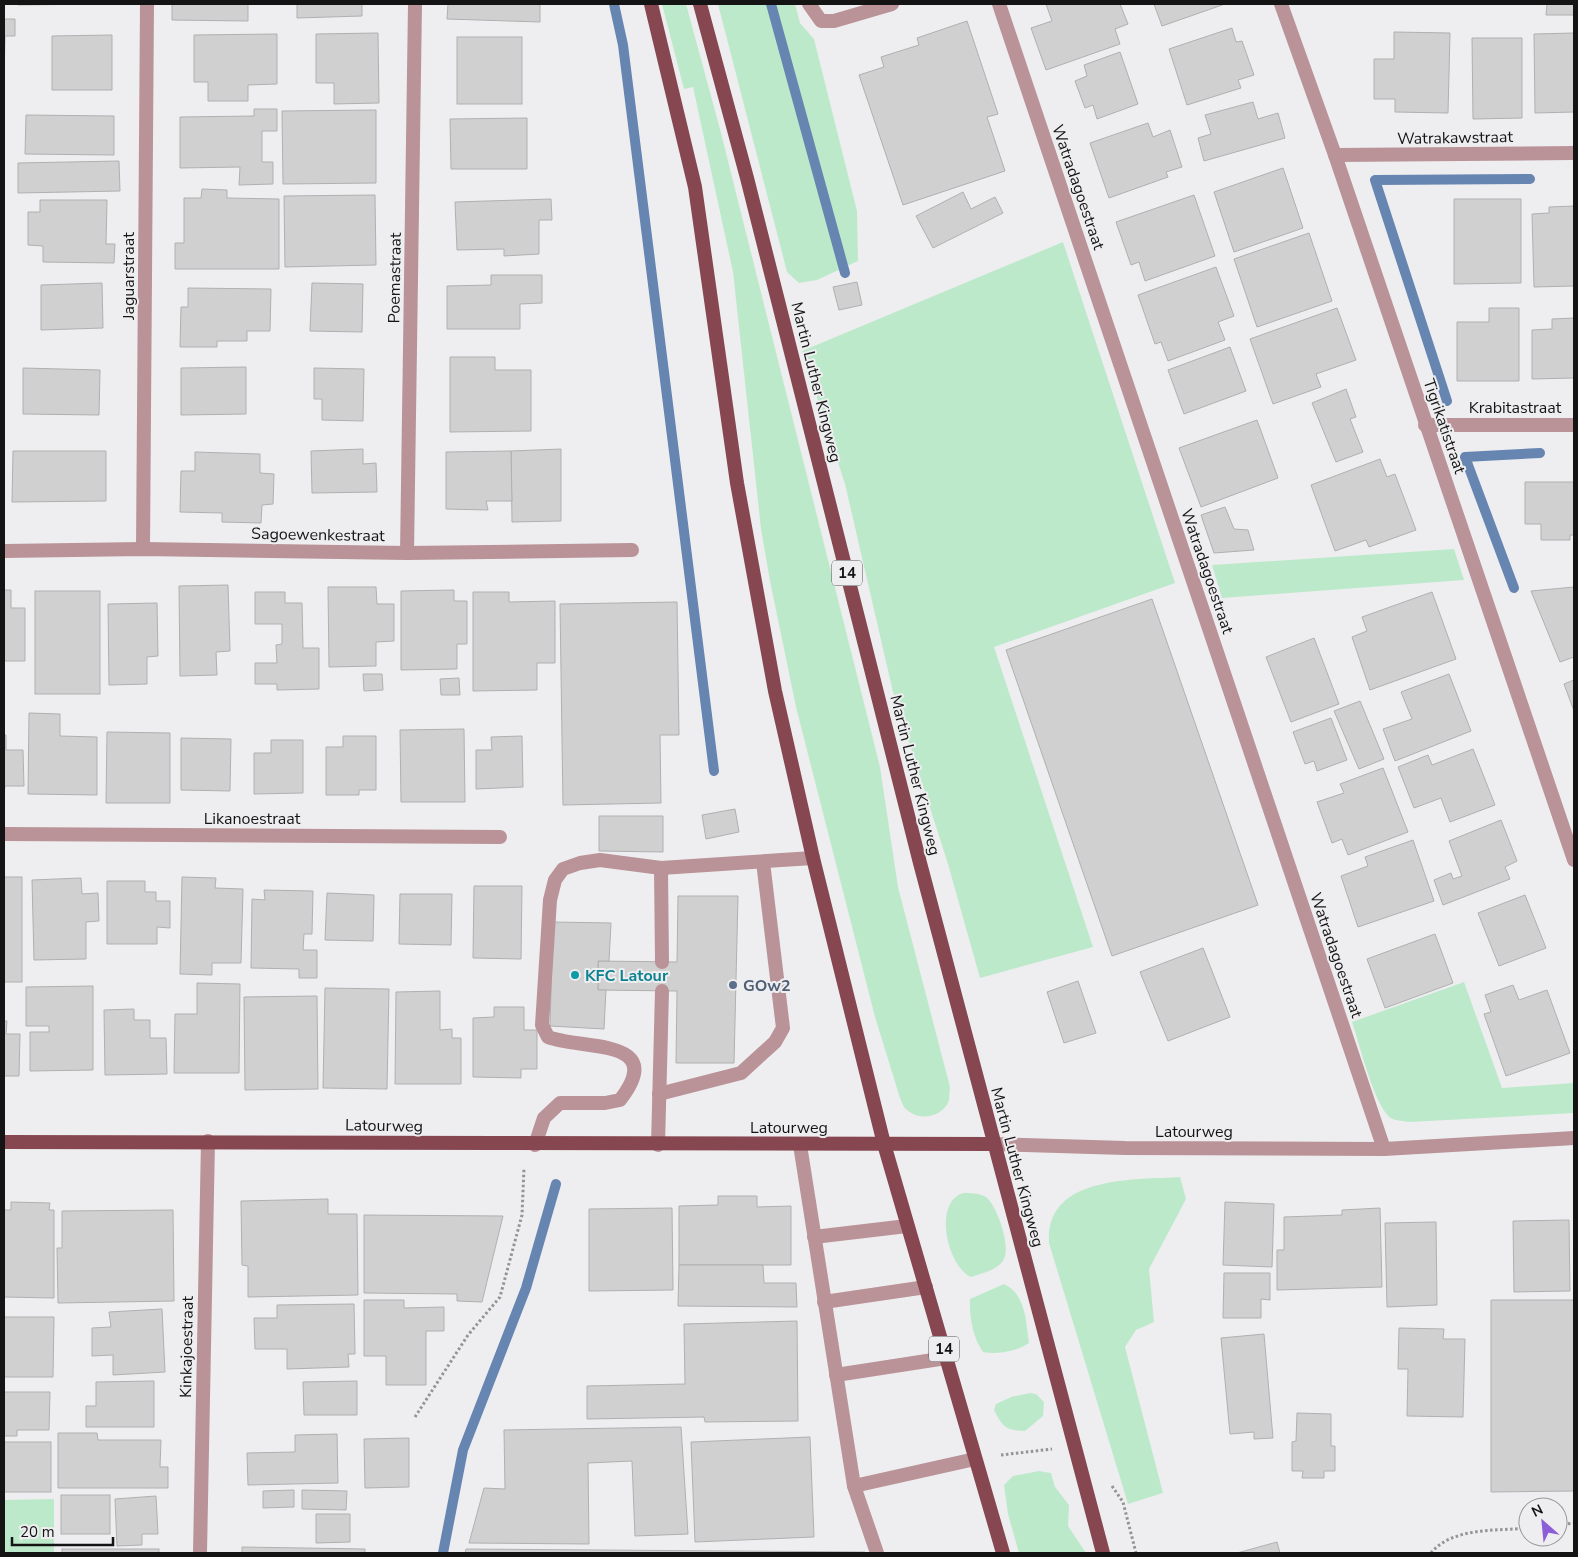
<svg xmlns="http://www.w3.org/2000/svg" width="1578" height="1557" font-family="'Nunito Sans',sans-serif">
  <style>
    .green { fill: #bde9cb }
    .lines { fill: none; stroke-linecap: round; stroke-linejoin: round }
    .stream { stroke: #6785b1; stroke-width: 10 }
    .building { fill: #d0d0d1; stroke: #b0b0b1 }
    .path { stroke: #949496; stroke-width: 3; stroke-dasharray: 2.5 2.5; stroke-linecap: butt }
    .service { stroke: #b99398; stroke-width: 14 }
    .minor { stroke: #b99398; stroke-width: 14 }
    .tertiary { stroke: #b99398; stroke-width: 14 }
    .primary { stroke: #864751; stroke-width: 14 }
    .culture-dot { fill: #0f9aa8; stroke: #eeeef0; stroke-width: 2 }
    .service-dot { fill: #5c6f8a; stroke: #eeeef0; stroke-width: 2 }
    .labels { text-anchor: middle; stroke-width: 4; stroke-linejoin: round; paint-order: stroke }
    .shield { fill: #eeeef0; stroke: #555557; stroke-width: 1 }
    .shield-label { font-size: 15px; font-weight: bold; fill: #141415 }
    .street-label { font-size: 16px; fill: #141415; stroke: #eeeef0 }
    .culture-label { font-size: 16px; font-weight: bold; fill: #0d838f; stroke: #eeeef0; text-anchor: start }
    .service-label { font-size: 16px; font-weight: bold; fill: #4e5e75; stroke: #eeeef0; text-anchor: start }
  </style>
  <rect width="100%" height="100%" fill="#eeeef0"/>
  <g class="green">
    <path d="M662 4H686L721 133 880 767 898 887 950 1087C949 1092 950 1099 948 1103 940 1118 918 1121 906 1109 903 1107 902 1102 900 1098L875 1017 796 707 770 581 761 529 733 272 693 87 684 89Z"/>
    <polygon points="718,4 795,4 800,23 814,39 857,211 858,261 817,280 799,283 787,272"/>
    <polygon points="1063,242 1175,583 994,647 1093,947 980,978 948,864 893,692 845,484 802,351"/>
    <polygon points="1454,549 1464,580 1222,598 1212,565"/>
    <path d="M1464 982 1502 1088 1574 1083V1113L1410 1122C1405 1121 1395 1121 1391 1118 1375 1108 1359 1042 1352 1022Z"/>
    <path d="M1180 1177 1186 1199 1149 1269 1154 1322 1136 1330 1125 1347 1163 1493 1128 1504 1049 1243C1045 1175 1134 1180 1180 1177Z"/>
    <path d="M963 1193C970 1193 979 1193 986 1197 997 1206 1011 1245 1004 1259 998 1270 983 1273 971 1277 948 1267 932 1203 963 1193Z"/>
    <path d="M1004 1284C1026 1294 1026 1322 1029 1343 1017 1351 997 1355 983 1352 973 1338 969 1316 970 1299Z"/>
    <path d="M1030 1393 1036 1394 1044 1402 1043 1416 1025 1431C1006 1430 1003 1428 994 1410L996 1404 1011 1397Z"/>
    <polygon points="1039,1471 1051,1473 1055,1487 1069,1505 1068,1526 1086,1553 1019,1553 1008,1514 1004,1485 1013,1476"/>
    <polygon points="54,1499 54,1553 4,1553 4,1500"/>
  </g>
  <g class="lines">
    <g class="stream">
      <polyline points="614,4 623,45 714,771"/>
      <polyline points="771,4 845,273"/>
      <polyline points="1447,401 1375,180 1530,179"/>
      <polyline points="1514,588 1465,457 1540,453"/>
      <polyline points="443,1553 463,1450 526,1288 556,1184"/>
    </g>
  </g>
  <g class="building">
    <polygon points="18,4 98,4 18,5"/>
    <polygon points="172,4 248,4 248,21 172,20"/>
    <polygon points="297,4 362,4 362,16 297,18"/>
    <polygon points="448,4 540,4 540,22 447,19"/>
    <polygon points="1046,4 1120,4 1128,24 1115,29 1120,44 1046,70 1031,28 1052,21"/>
    <polygon points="1154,4 1225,4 1162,26"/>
    <polygon points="1547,4 1574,4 1574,15 1546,15"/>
    <polygon points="4,19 15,19 15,36 5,36 4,81"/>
    <polygon points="967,21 998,114 987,117 1005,171 903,205 859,75 884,67 881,57 919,45 917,38"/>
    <polygon points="1232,28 1236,42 1242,41 1254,75 1238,80 1241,88 1187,105 1169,49"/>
    <polygon points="1394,32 1450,33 1448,113 1395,112 1395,99 1374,99 1374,59 1394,59"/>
    <polygon points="378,33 379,103 334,104 334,83 316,83 316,34"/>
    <polygon points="1574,33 1574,112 1535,113 1534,34"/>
    <polygon points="277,34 277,84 248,85 248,101 208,101 208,82 194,82 194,35"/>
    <polygon points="112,35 112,90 52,90 52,36"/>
    <rect x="457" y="37" width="65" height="67"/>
    <polygon points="1472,38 1522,38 1522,118 1473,119"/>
    <polygon points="1120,52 1138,104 1097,119 1093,105 1085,108 1075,81 1087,76 1084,65"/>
    <polygon points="1253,102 1258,119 1278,113 1285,138 1204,161 1198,138 1211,134 1205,115"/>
    <polygon points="254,109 277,109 277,131 262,131 262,162 273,162 273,184 239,185 240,167 180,168 180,117 254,116"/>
    <polygon points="376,110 376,183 283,184 282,111"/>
    <polygon points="26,115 114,116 114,155 25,154"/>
    <polygon points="527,118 527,169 451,169 450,119"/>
    <polygon points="1148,123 1153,137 1170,130 1182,167 1166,172 1168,177 1109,198 1090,143"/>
    <polygon points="119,161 120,191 18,193 18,163"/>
    <polygon points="1283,168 1303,228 1234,252 1214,192"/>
    <polygon points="202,189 227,190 227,198 279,199 279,269 175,269 175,243 184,243 184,198 201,198"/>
    <polygon points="963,192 971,209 995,197 1003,213 933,248 916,216"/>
    <polygon points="375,195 376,265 285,267 284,196"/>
    <polygon points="1194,195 1215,256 1145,281 1139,262 1131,265 1116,222"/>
    <polygon points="551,199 552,220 539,220 539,254 504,256 504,249 457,250 455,202"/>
    <polygon points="1454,199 1521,199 1521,283 1454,284"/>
    <polygon points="40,200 107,200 106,244 115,244 114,263 43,262 43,246 28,245 28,212 40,212"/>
    <polygon points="1574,206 1574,286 1534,287 1532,214 1549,213 1549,207"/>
    <polygon points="1309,233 1332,301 1257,327 1234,259"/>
    <polygon points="1216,267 1234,316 1218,322 1225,340 1168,361 1161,342 1155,344 1138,295"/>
    <polygon points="491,275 542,275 542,303 520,304 520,329 447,329 447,286 491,285"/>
    <polygon points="857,282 862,305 839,310 833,287"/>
    <polygon points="102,283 103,328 41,330 41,285"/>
    <polygon points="312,283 363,284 362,332 310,331"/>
    <polygon points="188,288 271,289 270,331 247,331 247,341 217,341 217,347 180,347 181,307 188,307"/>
    <polygon points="1337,308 1356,360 1316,374 1321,387 1273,404 1250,339"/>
    <polygon points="1489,308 1519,308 1519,381 1457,381 1457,322 1489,322"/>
    <polygon points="1574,318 1574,378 1532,379 1532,330 1552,329 1552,319"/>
    <polygon points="1230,347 1246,391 1184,414 1168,370"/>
    <polygon points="450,357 495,357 495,370 531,370 531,431 450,432"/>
    <polygon points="246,367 246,414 181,415 181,368"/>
    <polygon points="23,368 100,370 99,415 23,414"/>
    <polygon points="314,368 364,369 363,421 322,420 322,399 314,399"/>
    <polygon points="1346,389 1356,417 1350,419 1363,452 1336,462 1312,403"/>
    <polygon points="1257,420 1278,478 1201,507 1179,448"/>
    <polygon points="363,449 363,464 376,463 377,492 312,493 311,451"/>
    <polygon points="561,449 561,521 512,522 511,451"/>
    <polygon points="13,451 106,451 106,501 12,502"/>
    <polygon points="511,451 512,501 486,501 488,510 446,509 446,452"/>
    <polygon points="195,452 260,454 260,473 274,474 273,504 262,505 261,523 222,522 222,513 180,512 181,471 195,471"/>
    <polygon points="1380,459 1387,477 1395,474 1416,530 1369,547 1366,540 1335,551 1311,485"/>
    <polygon points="1525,482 1574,482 1574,535 1570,535 1570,540 1541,540 1541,524 1525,524"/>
    <polygon points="1225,507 1234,529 1248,530 1254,550 1214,553 1201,515"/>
    <polygon points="228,585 230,651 216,652 217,675 180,676 179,586"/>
    <polygon points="328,587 376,587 377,604 394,604 394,641 376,642 376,666 329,667"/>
    <polygon points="1574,587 1574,657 1560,662 1531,591"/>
    <polygon points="4,590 11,590 11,608 25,608 25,661 4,661"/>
    <polygon points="454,590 454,601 467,601 467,644 457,644 457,669 401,670 401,591"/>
    <rect x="35" y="591" width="65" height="103"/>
    <polygon points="255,592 285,592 285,603 302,603 303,648 319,648 319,689 277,690 277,684 255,684 255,663 277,663 276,645 282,644 282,624 255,624"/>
    <polygon points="473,592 509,592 509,602 555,601 555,663 537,663 537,690 473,691"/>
    <polygon points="1432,592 1456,659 1370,690 1352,637 1367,631 1362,617"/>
    <polygon points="1152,599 1258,905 1112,956 1006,650"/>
    <polygon points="677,602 679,735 660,735 661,803 563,805 560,604"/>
    <polygon points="157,603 158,656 147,657 147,684 109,685 108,604"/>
    <polygon points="1314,638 1339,704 1291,722 1266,657"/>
    <polygon points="363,674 382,674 383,690 364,691"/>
    <polygon points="1449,674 1471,731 1395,761 1383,729 1412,719 1401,692"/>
    <polygon points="459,678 460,695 441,695 440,679"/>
    <polygon points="1574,680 1574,711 1564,684"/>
    <polygon points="1360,701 1384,759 1359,769 1334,711"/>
    <polygon points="29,713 60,714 60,736 97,737 97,795 28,794"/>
    <polygon points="1331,718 1347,760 1317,771 1314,761 1305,764 1293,732"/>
    <polygon points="464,729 465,802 401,802 400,730"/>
    <polygon points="107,732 170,733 170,803 106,803"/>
    <polygon points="4,735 6,735 6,750 23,750 24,786 5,786 4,793"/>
    <polygon points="343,736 376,736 376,790 359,790 359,795 326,795 326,747 343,747"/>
    <polygon points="522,736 523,787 476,789 476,750 492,750 491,737"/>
    <polygon points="181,738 231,739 230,791 181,790"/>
    <polygon points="271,740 303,740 303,793 254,794 254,753 271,753"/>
    <polygon points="1473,749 1495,805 1450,822 1441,798 1414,808 1398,767 1428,755 1432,765"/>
    <polygon points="1383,768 1408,832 1348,855 1342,839 1332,843 1317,802 1344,793 1340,784"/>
    <polygon points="735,809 739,832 706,839 702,815"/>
    <polygon points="599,816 663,816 663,852 599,851"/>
    <polygon points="1501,820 1517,861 1505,867 1510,879 1443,905 1434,880 1451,873 1453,879 1462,876 1449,841"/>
    <polygon points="1413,840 1434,901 1358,927 1341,876 1368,866 1365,857"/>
    <rect x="4" y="877" width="18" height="105"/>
    <polygon points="182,877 216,878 215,888 243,889 241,963 212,963 212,975 180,974"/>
    <polygon points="81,878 82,894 98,893 99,921 86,922 86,959 34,960 32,880"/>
    <polygon points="107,881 145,881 145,892 156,892 156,901 170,901 170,928 157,927 157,944 107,944"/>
    <polygon points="474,886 522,886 521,959 473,958"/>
    <polygon points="264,890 313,891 312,934 304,934 303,950 317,950 317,978 299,978 299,969 251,968 252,899 265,900"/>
    <polygon points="327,893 374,895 373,941 325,940"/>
    <polygon points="400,894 452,894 451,945 399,944"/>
    <polygon points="1525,895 1546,948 1499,966 1478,913"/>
    <polygon points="678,896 738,896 734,1063 676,1063 677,991 598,990 598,961 677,962"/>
    <polygon points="553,922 611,923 609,961 598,961 598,990 606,990 604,1029 550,1026"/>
    <polygon points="1435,934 1453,983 1385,1008 1367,959"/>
    <polygon points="1203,948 1230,1017 1168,1041 1140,972"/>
    <polygon points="1078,981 1096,1033 1064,1043 1047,992"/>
    <polygon points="197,983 240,984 239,1073 174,1073 175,1014 197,1014"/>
    <polygon points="1513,985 1519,1000 1547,990 1570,1053 1506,1076 1484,1014 1491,1012 1485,995"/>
    <polygon points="93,986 93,1070 30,1071 30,1032 49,1032 49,1026 26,1026 26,987"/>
    <polygon points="325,988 389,989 387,1089 323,1088"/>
    <polygon points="440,991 440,1030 452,1029 452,1038 461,1038 461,1084 395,1084 396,992"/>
    <polygon points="317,996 318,1089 245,1090 244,997"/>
    <polygon points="494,1007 524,1007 524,1030 537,1030 537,1069 521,1069 521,1078 473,1077 473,1018 494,1017"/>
    <polygon points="134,1009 134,1020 150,1020 150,1038 166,1038 167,1074 105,1075 104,1010"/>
    <polygon points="4,1021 7,1021 6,1034 20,1034 19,1076 4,1076"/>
    <polygon points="718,1196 757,1196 757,1207 791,1206 791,1265 679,1265 679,1206 718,1205"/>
    <polygon points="328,1199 328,1214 357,1214 358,1295 248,1297 248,1266 242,1265 241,1201"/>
    <polygon points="11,1202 50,1203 49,1210 54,1210 54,1298 4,1297 4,1210 11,1210"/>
    <polygon points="1225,1202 1274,1204 1272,1267 1223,1265"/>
    <polygon points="672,1208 673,1290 589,1291 589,1209"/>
    <polygon points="1380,1208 1382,1287 1277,1290 1277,1250 1284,1250 1284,1217 1342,1215 1342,1210"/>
    <polygon points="173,1210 174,1301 58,1303 57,1248 62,1248 62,1211"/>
    <polygon points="364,1215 503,1216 482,1302 457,1301 457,1294 364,1293"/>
    <polygon points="1569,1220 1570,1291 1514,1292 1513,1221"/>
    <polygon points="1436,1222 1437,1305 1387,1307 1385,1223"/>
    <polygon points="679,1265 763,1265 764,1283 796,1283 797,1307 678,1306"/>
    <polygon points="1224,1273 1270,1273 1270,1300 1261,1299 1261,1318 1223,1318"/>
    <polygon points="364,1300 404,1300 404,1308 444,1307 444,1331 426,1331 426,1385 386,1385 386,1356 364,1356"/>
    <polygon points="1491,1300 1574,1300 1574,1491 1491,1492"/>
    <polygon points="354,1304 355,1354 348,1354 349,1367 287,1369 287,1349 255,1349 254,1318 277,1318 277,1305"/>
    <polygon points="162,1309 165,1372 113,1375 113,1355 92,1356 92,1328 111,1327 109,1312"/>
    <polygon points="4,1317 54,1317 53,1377 4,1377"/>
    <polygon points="797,1321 798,1421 705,1422 704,1417 587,1419 587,1386 685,1384 684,1324"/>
    <polygon points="1399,1328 1444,1329 1443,1339 1465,1339 1463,1417 1407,1416 1408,1369 1398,1369"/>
    <polygon points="1264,1334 1273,1438 1254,1439 1254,1432 1230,1434 1221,1338"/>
    <polygon points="154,1381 154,1427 86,1427 86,1406 96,1406 96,1382"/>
    <polygon points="357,1381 357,1415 304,1415 303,1382"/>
    <polygon points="4,1392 50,1392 49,1430 17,1430 17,1436 4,1436"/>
    <polygon points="1297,1413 1331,1414 1331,1446 1335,1446 1335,1471 1324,1471 1324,1478 1302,1478 1303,1471 1292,1471 1292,1442 1296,1441"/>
    <polygon points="681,1427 688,1534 635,1536 632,1461 588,1463 589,1544 469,1543 484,1488 505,1489 504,1430"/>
    <polygon points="58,1433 97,1433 98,1440 161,1440 160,1467 168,1467 168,1488 58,1488"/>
    <polygon points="337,1434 338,1483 248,1485 247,1453 295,1452 295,1435"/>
    <polygon points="810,1437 814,1537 695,1542 691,1442"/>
    <polygon points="409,1438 409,1487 365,1488 364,1439"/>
    <rect x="4" y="1442" width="47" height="50"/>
    <polygon points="294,1490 294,1507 263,1508 263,1491"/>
    <polygon points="302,1490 347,1491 346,1510 302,1509"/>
    <rect x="61" y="1495" width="49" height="39"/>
    <polygon points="156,1496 158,1534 142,1534 142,1545 117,1546 115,1499"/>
    <polygon points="316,1514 350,1514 350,1542 316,1543"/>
    <polygon points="1277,1542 1280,1553 1237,1553"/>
    <polygon points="242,1547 365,1549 365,1553 242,1553"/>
    <rect x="62" y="1549" width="97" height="4"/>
    <polygon points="466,1549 865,1552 865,1553 465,1553"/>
  </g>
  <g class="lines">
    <g class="path">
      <polyline points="415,1417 468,1335 500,1297 522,1215 524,1168"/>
      <polyline points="1001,1455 1052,1449"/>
      <polyline points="1112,1486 1123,1502 1136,1553"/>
      <polyline points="1558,1525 1574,1523"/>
      <path d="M1431 1553C1452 1527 1497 1531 1528 1528"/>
    </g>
    <g class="service">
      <polyline points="661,868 662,962"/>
      <polyline points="659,1094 741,1073 775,1042 783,1028 763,862"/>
      <path d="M535 1145 544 1118 560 1103H605L620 1100C669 1037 580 1050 548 1037L542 1025 550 900 555 880 563 869 580 863 600 860 661 868 813 858"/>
      <polyline points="658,1145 662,991"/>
      <polyline points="800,1145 854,1486 877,1553"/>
      <polyline points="814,1237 907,1226"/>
      <polyline points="824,1302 926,1287"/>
      <polyline points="836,1375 946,1358"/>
      <polyline points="854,1486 975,1459"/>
    </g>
    <g class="minor">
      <polyline points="809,4 821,21 834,21 892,4"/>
      <polyline points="999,4 1384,1149"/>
      <polyline points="1281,4 1335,155 1574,860"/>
      <polyline points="1335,155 1574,153"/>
      <polyline points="1425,425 1574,425"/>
      <polyline points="143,549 147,4"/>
      <polyline points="4,551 143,549 407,553 632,550"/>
      <polyline points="407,553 415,4"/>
      <polyline points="4,834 500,837"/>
      <polyline points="200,1553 208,1141"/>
    </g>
    <polyline class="tertiary" points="993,1144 1125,1148 1384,1149 1574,1138"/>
    <g class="primary">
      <polyline points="651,4 695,187 737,483 775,691 813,858 884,1144 1003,1553"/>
      <polyline points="700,4 747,178 920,863 1103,1553"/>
      <path d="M4 1142C334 1140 663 1146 993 1144"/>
    </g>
  </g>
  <circle class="culture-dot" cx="575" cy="975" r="5"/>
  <circle class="service-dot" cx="733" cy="985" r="5"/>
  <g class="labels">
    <g class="shield">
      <rect x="832" y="560.5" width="30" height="25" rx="4"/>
      <rect x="929" y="1336.5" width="30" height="25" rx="4"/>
    </g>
    <g class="shield-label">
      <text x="847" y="578">14</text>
      <text x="944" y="1354">14</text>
    </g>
    <g class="street-label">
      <text transform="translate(1455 137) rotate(-1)" y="6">Watrakawstraat</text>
      <text transform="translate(1079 187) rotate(71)" y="6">Watradagoestraat</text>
      <text transform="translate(128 276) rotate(-90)" y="6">Jaguarstraat</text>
      <text transform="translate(394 278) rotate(-89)" y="6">Poemastraat</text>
      <text transform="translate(817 382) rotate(76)" y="6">Martin Luther Kingweg</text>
      <text x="1515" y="413">Krabitastraat</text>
      <text transform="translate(1445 426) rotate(71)" y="6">Tigrikatistraat</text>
      <text transform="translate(318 534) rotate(1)" y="6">Sagoewenkestraat</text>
      <text transform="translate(1208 571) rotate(71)" y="6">Watradagoestraat</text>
      <text transform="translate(916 775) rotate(76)" y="6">Martin Luther Kingweg</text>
      <text x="252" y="824">Likanoestraat</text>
      <text transform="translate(1337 955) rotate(71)" y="6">Watradagoestraat</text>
      <text transform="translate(384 1125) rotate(1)" y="6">Latourweg</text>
      <text x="789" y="1133">Latourweg</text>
      <text x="1194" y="1137">Latourweg</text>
      <text transform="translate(1018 1167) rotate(75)" y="6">Martin Luther Kingweg</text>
      <text transform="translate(186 1347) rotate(-89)" y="6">Kinkajoestraat</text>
    </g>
    <g class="culture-label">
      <text x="585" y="981">KFC Latour</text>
    </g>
    <g class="service-label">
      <text x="743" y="991">GOw2</text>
    </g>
  </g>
  <rect width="1578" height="1557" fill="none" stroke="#141415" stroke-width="10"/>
  <g transform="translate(1543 1522) rotate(333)"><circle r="24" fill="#eeeef0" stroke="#979798"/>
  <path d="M0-4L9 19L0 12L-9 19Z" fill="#8c5fd9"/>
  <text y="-8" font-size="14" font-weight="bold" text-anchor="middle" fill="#141415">N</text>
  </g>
  <path d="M12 1537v8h101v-8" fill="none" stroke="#141415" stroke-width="2.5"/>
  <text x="20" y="1537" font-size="15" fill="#141415" stroke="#eeeef0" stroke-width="4" paint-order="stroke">20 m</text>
</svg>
